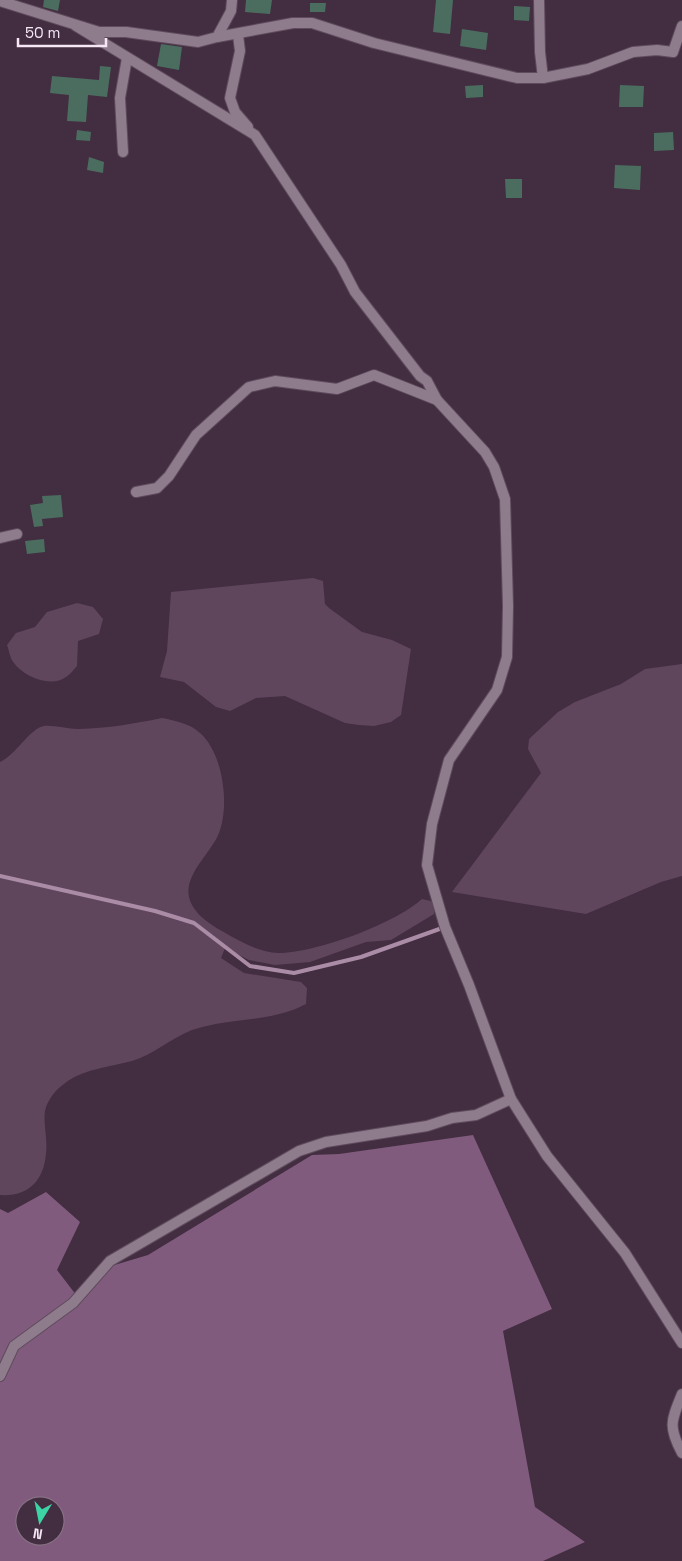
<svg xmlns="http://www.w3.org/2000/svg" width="682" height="1561" font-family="'Space Grotesk',sans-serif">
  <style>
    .green { fill: #5f465d }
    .forest { fill: #805b7d; fill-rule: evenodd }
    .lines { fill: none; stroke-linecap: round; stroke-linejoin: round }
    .stream { stroke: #ab8ca7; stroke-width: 4 }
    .building { fill: #4b6d5f }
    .street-casing { stroke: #5f4b5d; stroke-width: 12 }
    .street { stroke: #8e7c8c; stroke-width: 10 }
  </style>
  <rect width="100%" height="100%" fill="#432d41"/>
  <g class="green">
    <polygon points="313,578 323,581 325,604 329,608 362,632 392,640 411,649 401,715 391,722 374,726 359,725 345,723 285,696 256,698 230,711 216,707 184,682 160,677 167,651 171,592"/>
    <path d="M77 603 93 607 103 619 99 634 78 641 77 666C74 669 70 675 66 677 51 688 24 677 14 663 10 659 9 650 7 645L16 633 35 627 47 612Z"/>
    <polygon points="682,664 682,876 661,882 586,914 452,892 541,773 528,749 529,739 558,712 575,702 621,684 645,669"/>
    <path d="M162 718C176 721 189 723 200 733 223 753 230 805 219 833 212 852 184 874 189 897 193 913 208 923 222 931 239 941 258 952 278 953 316 953 394 924 422 899L431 901 434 905V914L391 940 366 942 310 962 275 965 249 960 225 948 221 958 244 973 301 982 307 988 306 1004C271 1023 229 1017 192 1030 171 1038 153 1055 132 1061 110 1067 82 1069 64 1084 55 1090 47 1101 45 1111 43 1125 48 1139 46 1153 44 1181 28 1197 0 1195V762C16 755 29 729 44 726 54 725 68 729 78 729 109 728 133 724 162 718Z"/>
  </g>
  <path class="forest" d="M473 1135 552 1309 503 1331 535 1507 585 1542 543 1561H0V1209L8 1213 46 1192 80 1222 57 1270 80 1300 111 1266 148 1255 312 1155 339 1154ZM25 1506H55V1536H25Z"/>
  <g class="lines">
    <polyline class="stream" points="0,876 155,911 194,923 250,966 294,973 361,957 445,927"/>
  </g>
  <g class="building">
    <polygon points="44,0 60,0 58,11 43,7"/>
    <polygon points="246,0 272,0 270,14 245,12"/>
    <polygon points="436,0 453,0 450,34 433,32"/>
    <polygon points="310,3 326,3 325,12 310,12"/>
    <polygon points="514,6 530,7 529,21 514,20"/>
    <polygon points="462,29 488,33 486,50 460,46"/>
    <polygon points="161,44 182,47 179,70 157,66"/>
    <polygon points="100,66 111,67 107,97 88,95 86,122 67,121 69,95 50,93 52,76 99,80"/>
    <polygon points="483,85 483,97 466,98 465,86"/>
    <polygon points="620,85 644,86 643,107 619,107"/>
    <polygon points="77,130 91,132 90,141 76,140"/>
    <polygon points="673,132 674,150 654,151 654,133"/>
    <polygon points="89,157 104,162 103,173 87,170"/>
    <polygon points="615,165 641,166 640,190 614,188"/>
    <polygon points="505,179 522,179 522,198 506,198"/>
    <polygon points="61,495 63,517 42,519 43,526 34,527 30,505 43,503 42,496"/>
    <polygon points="44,539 45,552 27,554 25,541"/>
  </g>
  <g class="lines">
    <g class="street-casing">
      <g id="street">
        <polyline points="539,0 540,52 543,78"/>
        <polyline points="0,1 99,32 126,32 198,42 217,37 231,11 232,0"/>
        <polyline points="76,26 255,135 341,265 355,292 420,376 427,381 437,400 485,452 494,467 505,499 508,606 507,657 497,690 449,760 432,824 427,865 445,927 469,985 511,1099 547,1156 625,1253 682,1343"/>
        <polyline points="238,35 240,51 230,98 235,112 248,127"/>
        <polyline points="217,37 293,23 312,23 374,43 517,78 543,78 588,69 633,52 657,50 673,52 682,26"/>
        <polyline points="123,152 120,98 127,58"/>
        <polyline points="136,492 157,488 169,476 196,435 249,387 275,381 337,389 374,375 437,400"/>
        <polyline points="0,538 17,534"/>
        <polyline points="0,1376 14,1346 73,1303 110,1261 299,1151 326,1142 427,1126 452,1118 476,1115 511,1099"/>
        <path d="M682 1394C671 1421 668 1427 682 1453"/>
      </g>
    </g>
    <use href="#street" class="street"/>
  </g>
  <g transform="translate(40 1521) rotate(190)"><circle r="24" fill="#432d41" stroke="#8a7788"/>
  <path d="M0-4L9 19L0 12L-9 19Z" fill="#3cd4a4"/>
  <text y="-8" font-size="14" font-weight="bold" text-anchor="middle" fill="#f5e7f3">N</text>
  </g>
  <path d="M18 38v8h88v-8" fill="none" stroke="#f5e7f3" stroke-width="2.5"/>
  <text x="25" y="38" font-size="15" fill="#f5e7f3" stroke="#432d41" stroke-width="4" paint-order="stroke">50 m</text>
</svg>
